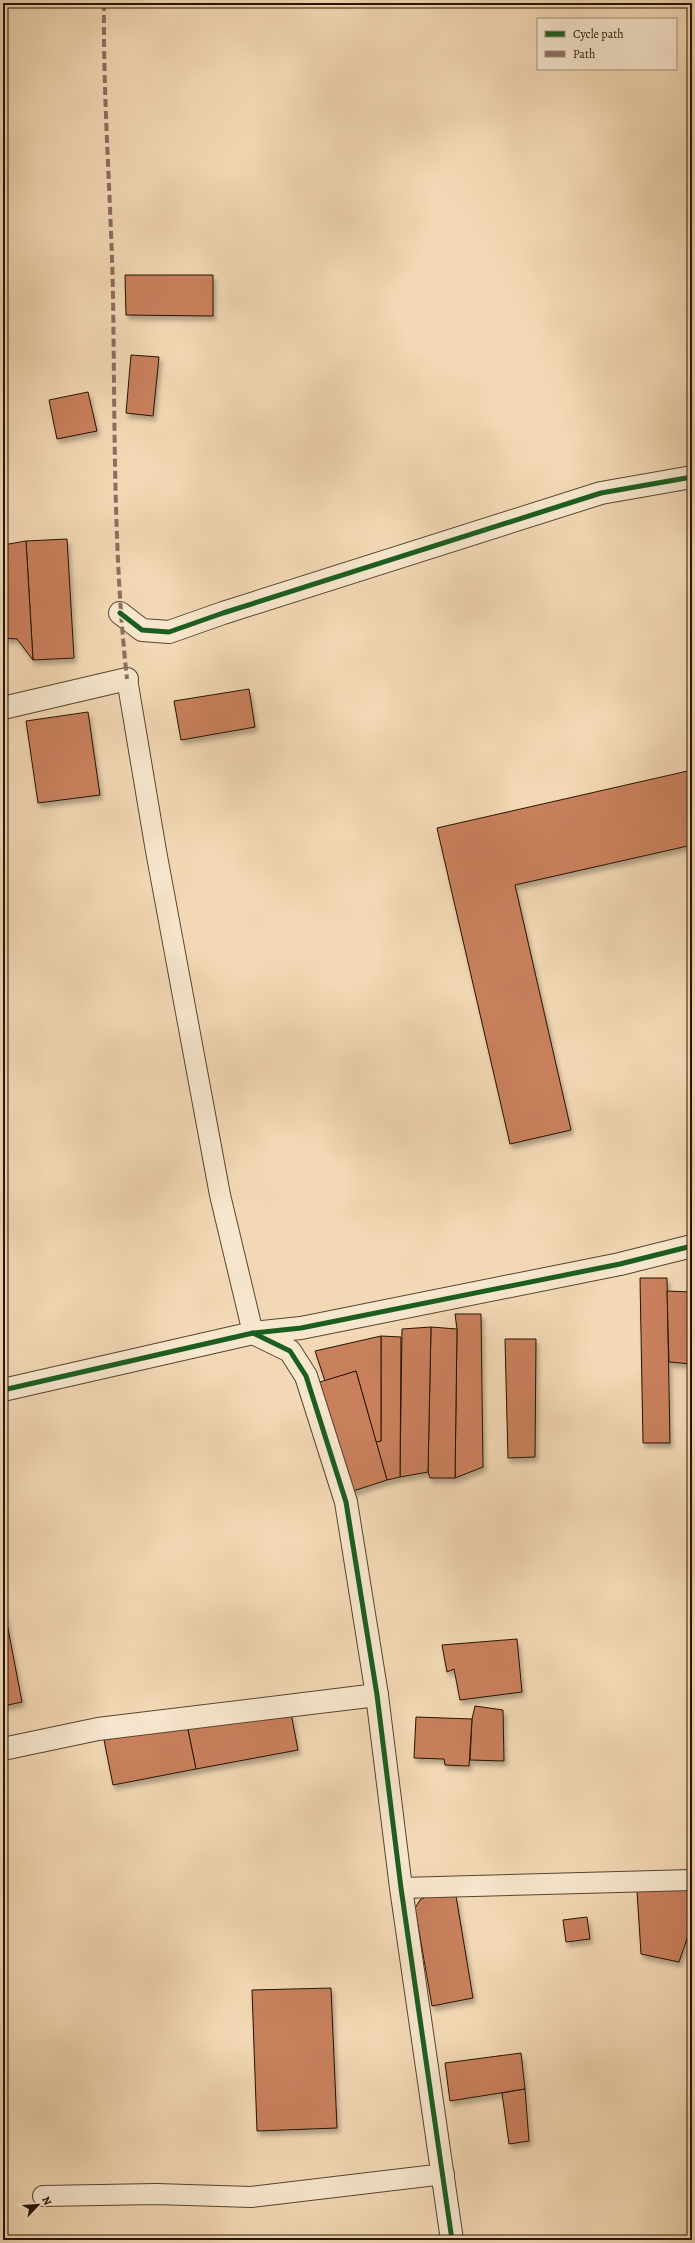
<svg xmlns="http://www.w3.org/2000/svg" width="695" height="2243" font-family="Alegreya,serif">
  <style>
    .building { fill: #c9805d; stroke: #251400; filter: url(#shadow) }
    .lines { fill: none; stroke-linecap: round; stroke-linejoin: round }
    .service-casing { stroke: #58452d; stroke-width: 22 }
    .minor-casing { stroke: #58452d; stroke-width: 24 }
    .service { stroke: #f7e6ce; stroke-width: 20 }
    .minor { stroke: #f7e6ce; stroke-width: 22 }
    .quiet { stroke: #8d6e63; stroke-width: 4; stroke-dasharray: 8 4; stroke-linecap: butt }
    .cycleway-casing { stroke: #f7e6ce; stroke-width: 8 }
    .cycleway { stroke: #1b5e20; stroke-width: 5 }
  </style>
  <defs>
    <filter id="shadow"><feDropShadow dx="2.5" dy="4.5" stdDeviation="2" flood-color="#0004"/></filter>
  </defs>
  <rect width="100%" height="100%" fill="#f2d8b4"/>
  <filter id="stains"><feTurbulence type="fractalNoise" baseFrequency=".005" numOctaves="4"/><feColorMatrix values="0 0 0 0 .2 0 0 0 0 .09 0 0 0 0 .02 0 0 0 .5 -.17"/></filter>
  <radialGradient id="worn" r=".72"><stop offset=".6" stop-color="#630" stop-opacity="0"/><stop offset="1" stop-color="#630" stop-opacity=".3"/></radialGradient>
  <g class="building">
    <polygon points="125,275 213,275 213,316 126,315"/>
    <polygon points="131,355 159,357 153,416 126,413"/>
    <polygon points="88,392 97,431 57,439 49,400"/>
    <polygon points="67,539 74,658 33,660 26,541"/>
    <polygon points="26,541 33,660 17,639 3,638 3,545"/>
    <polygon points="249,689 255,727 181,740 174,701"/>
    <polygon points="88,712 100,795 38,803 26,721"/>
    <polygon points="692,770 692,845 515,885 571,1130 510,1144 437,828"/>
    <polygon points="640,1278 667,1278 670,1443 643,1443"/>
    <polygon points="667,1291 692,1292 692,1364 669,1362"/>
    <polygon points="455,1314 481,1314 483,1467 455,1478 457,1329"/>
    <polygon points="431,1327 457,1329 455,1478 430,1478 428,1472"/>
    <polygon points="431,1327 428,1472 400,1477 402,1329"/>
    <polygon points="381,1336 401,1337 400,1477 387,1480 376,1442 381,1441"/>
    <polygon points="381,1336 381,1441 376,1442 356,1371 325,1381 315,1351"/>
    <polygon points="505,1339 536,1339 535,1457 508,1458"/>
    <polygon points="356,1371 387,1480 350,1492 320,1382"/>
    <polygon points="5,1613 22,1702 3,1706 3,1614"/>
    <polygon points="517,1639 522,1692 460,1700 454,1669 447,1672 442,1645"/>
    <polygon points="475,1706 503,1710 504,1761 470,1760 472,1719"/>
    <polygon points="291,1713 298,1750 196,1769 187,1725"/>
    <polygon points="416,1717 472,1719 469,1766 445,1765 444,1759 414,1758"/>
    <polygon points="187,1725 196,1769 113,1785 104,1740"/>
    <polygon points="687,1887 692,1924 679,1962 641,1954 637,1891"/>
    <polygon points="456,1896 473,1998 432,2006 415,1908 420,1900 425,1897"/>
    <polygon points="587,1917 590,1939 566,1942 563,1920"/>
    <polygon points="331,1988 337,2128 257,2131 252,1990"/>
    <polygon points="521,2053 525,2089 450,2101 445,2063"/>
    <polygon points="525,2089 529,2141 509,2144 502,2093"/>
  </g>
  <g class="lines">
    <g class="service-casing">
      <g id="service">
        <polyline points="127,679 156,851 220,1195 253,1333"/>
        <polyline points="401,1888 692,1880"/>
        <polyline points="43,2196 156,2194 251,2197 444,2174"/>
      </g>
    </g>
    <g class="minor-casing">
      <g id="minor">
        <polyline points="120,613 142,630 169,632 223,613 601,493 692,477"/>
        <polyline points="3,708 127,679"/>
        <polyline points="253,1333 290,1351 306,1376 346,1502 377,1695 401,1888 452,2240"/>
        <polyline points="3,1390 253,1333 301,1328 620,1264 692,1246"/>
        <polyline points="3,1749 98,1729 377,1695"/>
      </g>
    </g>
    <use href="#service" class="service"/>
    <use href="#minor" class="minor"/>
    <path class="quiet" d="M104 3C103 101 111 198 113 295 115 423 113 552 127 679"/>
    <g class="cycleway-casing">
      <g id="cycleway">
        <polyline points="120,613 142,630 169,632 223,613 601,493 692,477"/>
        <polyline points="253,1333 290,1351 306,1376 346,1502 377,1695 401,1888 452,2240"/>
        <polyline points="3,1390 253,1333 301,1328 620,1264 692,1246"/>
      </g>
    </g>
    <use href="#cycleway" class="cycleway"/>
  </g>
  <rect width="695" height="2243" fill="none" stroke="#f2d8b4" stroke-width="16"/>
  <rect x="4" y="4" width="687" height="2235" fill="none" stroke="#251400" stroke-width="2"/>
  <rect x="8" y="8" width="679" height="2227" fill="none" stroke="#251400"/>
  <rect x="537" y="18" width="140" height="52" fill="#f7e6ce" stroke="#a3927c"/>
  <rect x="545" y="31" width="20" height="6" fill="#1b5e20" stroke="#a3927c"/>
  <text x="573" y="38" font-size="12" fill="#251400">Cycle path</text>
  <rect x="545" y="51" width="20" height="6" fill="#8d6e63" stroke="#a3927c"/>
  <text x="573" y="58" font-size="12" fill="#251400">Path</text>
  <g transform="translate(38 2205) rotate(65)" stroke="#f7e6ce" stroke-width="3" paint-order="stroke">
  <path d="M0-3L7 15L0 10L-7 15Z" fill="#251400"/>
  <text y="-6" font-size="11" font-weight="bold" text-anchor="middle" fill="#251400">N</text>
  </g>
  <rect width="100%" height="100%" filter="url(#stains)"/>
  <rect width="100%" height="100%" fill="url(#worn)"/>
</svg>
